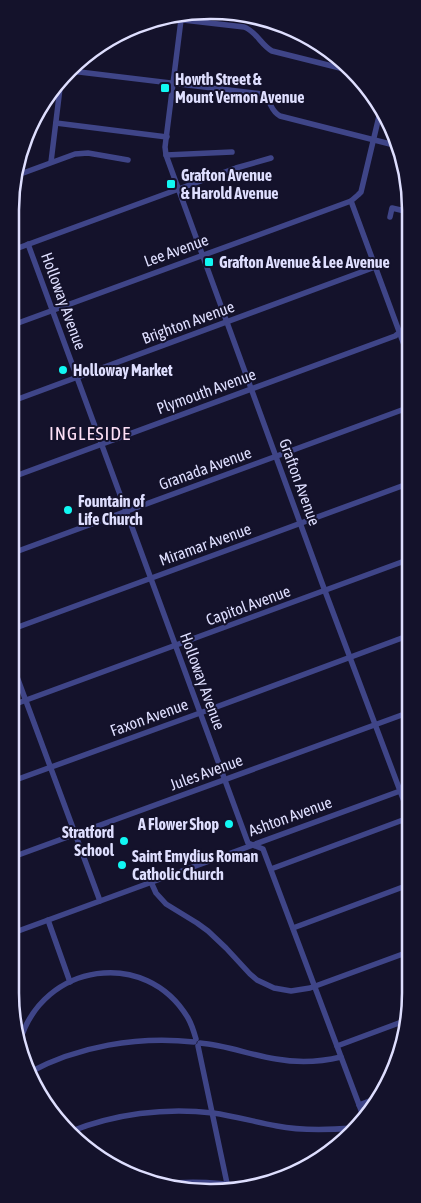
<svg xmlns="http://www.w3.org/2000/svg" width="421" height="1203" font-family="'Asap Condensed',sans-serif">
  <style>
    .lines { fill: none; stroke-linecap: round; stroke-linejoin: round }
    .minor { stroke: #3f4588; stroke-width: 5.5 }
    .poi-dot { fill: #11f7f3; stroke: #14122b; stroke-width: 2 }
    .labels { text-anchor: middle; stroke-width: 4; stroke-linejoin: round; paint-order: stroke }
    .poi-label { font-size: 16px; font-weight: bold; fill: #dedefe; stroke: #14122b; text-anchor: start }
    .street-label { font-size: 16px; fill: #dedefe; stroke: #14122b }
    .quarter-label { font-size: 19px; letter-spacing: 1px; fill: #fee0f6; stroke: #14122b }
    .rim { fill: none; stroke: #dedefe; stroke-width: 2.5 }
  </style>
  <rect width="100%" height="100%" fill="#14122b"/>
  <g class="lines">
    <g class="minor">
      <polyline points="182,12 165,147 166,155 322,583 411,820"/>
      <path d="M166 18 244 27C256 31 261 45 272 51L352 71"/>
      <path d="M71 71 263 94C271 100 270 111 280 116L398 146"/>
      <polyline points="381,108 361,192 358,195 351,201 410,361"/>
      <polyline points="56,123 167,137"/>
      <polyline points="166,155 232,152"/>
      <polyline points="51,162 61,80"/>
      <polyline points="15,176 75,154 88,153 128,160"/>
      <polyline points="390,217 392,208 409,212"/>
      <polyline points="28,244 248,843 263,849 364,1118"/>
      <polyline points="10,251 236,168 271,158"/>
      <polyline points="10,326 351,201"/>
      <polyline points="10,402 375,267"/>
      <polyline points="10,478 395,336 399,333 410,329"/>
      <polyline points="10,554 410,407"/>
      <polyline points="10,630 410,483"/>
      <polyline points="10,658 100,901"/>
      <polyline points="10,706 410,559"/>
      <polyline points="10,782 200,713 410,635"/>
      <polyline points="10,858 410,712"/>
      <polyline points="271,869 411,817"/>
      <polyline points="151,882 156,893 166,904 197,923 208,931 226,948 250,974 257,980 274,988 291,991 310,988 411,951"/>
      <polyline points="48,920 70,982"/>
      <polyline points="293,928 411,884"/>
      <polyline points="10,934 411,787"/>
      <path d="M20 1041C43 963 146 947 188 1018 192 1025 194 1032 196 1039"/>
      <path d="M200 1043C226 1045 250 1055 276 1059 298 1063 320 1062 341 1057"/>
      <polyline points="198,1046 228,1188"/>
      <polyline points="337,1046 407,1020"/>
      <path d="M28 1073C78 1046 137 1036 194 1042"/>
      <polyline points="359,1105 380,1097"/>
      <path d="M69 1132C114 1114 165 1107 213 1113 234 1116 255 1122 277 1126 302 1131 328 1130 353 1128"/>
      <path d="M161 1184C189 1181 218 1182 247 1187"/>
    </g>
  </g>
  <g class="poi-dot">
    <rect x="160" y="83" width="10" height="10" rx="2.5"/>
    <rect x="166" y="179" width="10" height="10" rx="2.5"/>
    <rect x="204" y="257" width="10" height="10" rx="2.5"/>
    <circle cx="63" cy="370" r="5"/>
    <circle cx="68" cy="510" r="5"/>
    <circle cx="229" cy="824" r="5"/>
    <circle cx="124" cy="841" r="5"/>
    <circle cx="122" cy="865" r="5"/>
  </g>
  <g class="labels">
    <g class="poi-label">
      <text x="175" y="85">Howth Street &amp;<tspan x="175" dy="18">Mount Vernon Avenue</tspan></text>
      <text x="181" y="181">Grafton Avenue<tspan x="181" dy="18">&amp; Harold Avenue</tspan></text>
      <text x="219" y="268">Grafton Avenue &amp; Lee Avenue</text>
      <text x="73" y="376">Holloway Market</text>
      <text x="78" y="507">Fountain of<tspan x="78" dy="18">Life Church</tspan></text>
      <text x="219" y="830" text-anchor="end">A Flower Shop</text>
      <text x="114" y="838" text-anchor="end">Stratford<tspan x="114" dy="18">School</tspan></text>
      <text x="132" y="862">Saint Emydius Roman<tspan x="132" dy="18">Catholic Church</tspan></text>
    </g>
    <g class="street-label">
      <text transform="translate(176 250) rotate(-20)" y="6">Lee Avenue</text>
      <text transform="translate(64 301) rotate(70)" y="6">Holloway Avenue</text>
      <text transform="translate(188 322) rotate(-20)" y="6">Brighton Avenue</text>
      <text transform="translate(206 391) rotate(-20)" y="6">Plymouth Avenue</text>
      <text transform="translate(205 468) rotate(-20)" y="6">Granada Avenue</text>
      <text transform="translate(300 482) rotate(70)" y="6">Grafton Avenue</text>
      <text transform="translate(205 544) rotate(-20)" y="6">Miramar Avenue</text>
      <text transform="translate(248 605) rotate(-20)" y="6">Capitol Avenue</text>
      <text transform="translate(203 681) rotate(70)" y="6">Holloway Avenue</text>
      <text transform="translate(149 717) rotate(-20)" y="6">Faxon Avenue</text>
      <text transform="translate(206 772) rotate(-20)" y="6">Jules Avenue</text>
      <text transform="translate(290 816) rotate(-20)" y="6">Ashton Avenue</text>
    </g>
    <g class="quarter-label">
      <text x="90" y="440">INGLESIDE</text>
    </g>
  </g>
  <path d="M0 0H421V1203H0ZM210 19H211A191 191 0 0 1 402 210V993A191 191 0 0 1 211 1184H210A191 191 0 0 1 19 993V210A191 191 0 0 1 210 19Z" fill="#14122b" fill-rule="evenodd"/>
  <path class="rim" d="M210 19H211A191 191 0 0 1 402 210V993A191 191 0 0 1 211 1184H210A191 191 0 0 1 19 993V210A191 191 0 0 1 210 19Z"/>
</svg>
